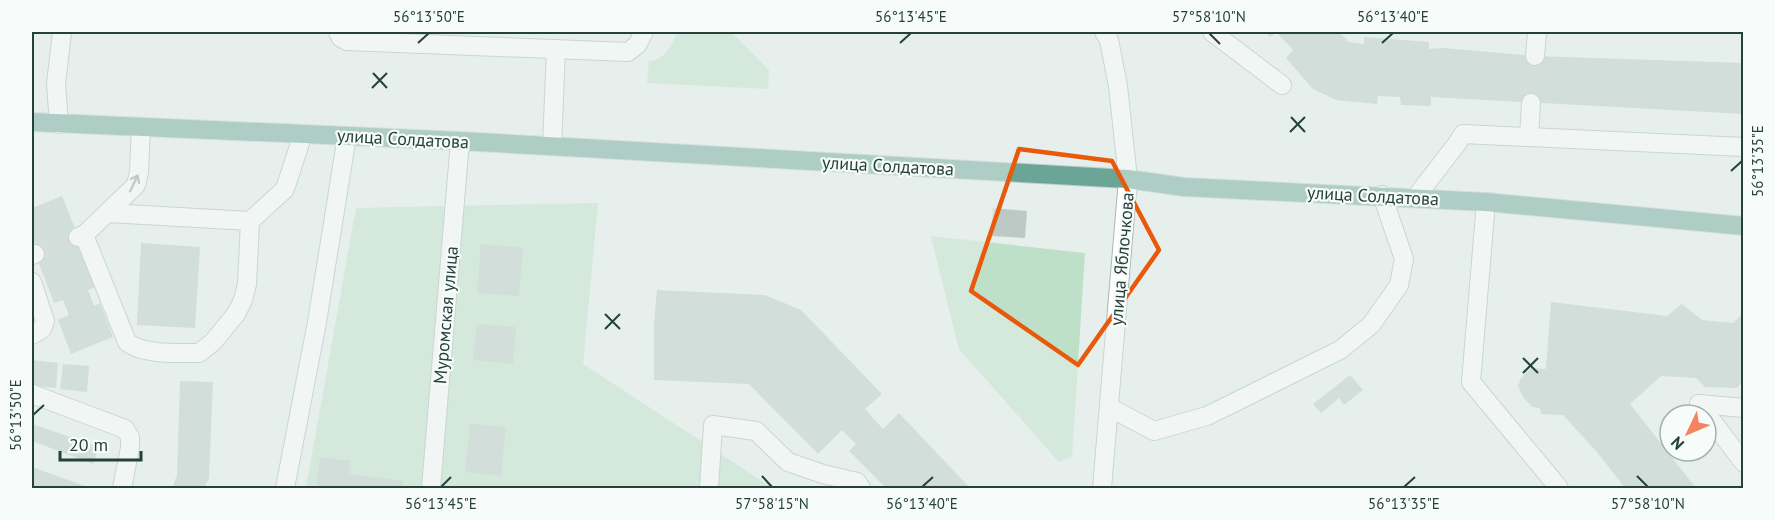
<svg xmlns="http://www.w3.org/2000/svg" width="1775" height="520" font-family="'PT Sans',sans-serif">
  <style>
    .green { fill: #bfe0c8 }
    .building { fill: #bbcac4 }
    .lines { fill: none; stroke-linecap: round; stroke-linejoin: round }
    .minor-tunnel { stroke: #bfccc8; stroke-width: 18; stroke-dasharray: 18 9; stroke-linecap: butt }
    .minor-casing { stroke: #a8b8b2; stroke-width: 20 }
    .major-casing { stroke: #c2cac8; stroke-width: 20 }
    .minor { stroke: #fff; stroke-width: 18 }
    .major { stroke: #6aa596; stroke-width: 18 }
    .oneway { stroke: #92a09c }
    .marked { fill: none; stroke: #e8590c; stroke-width: 4.5; stroke-linejoin: round }
    .ticks { fill: none; stroke: #24423a; stroke-width: 2 }
    .labels { text-anchor: middle; stroke-width: 4.5; stroke-linejoin: round; paint-order: stroke }
    .street-label { font-size: 18px; fill: #24423a; stroke: #f7fbf9 }
    .neatline { fill: none; stroke: #24423a; stroke-width: 2 }
    .ticks-label { font-size: 15px; text-anchor: middle; fill: #24423a }
  </style>
  <rect width="100%" height="100%" fill="#e6efeb"/>
  <g class="green">
    <path d="M677 32H731L769 70 768 89 647 83 649 61C664 61 673 44 677 32Z"/>
    <polygon points="598,203 583,364 773,488 306,488 356,208"/>
    <polygon points="931,236 1085,253 1072,456 1059,462 959,349"/>
  </g>
  <g class="building">
    <polygon points="1266,32 1343,32 1341,34 1349,42 1364,44 1364,37 1429,42 1429,49 1443,48 1535,56 1744,63 1744,114 1431,97 1431,106 1401,105 1400,97 1378,96 1377,104 1336,100 1313,89 1286,58 1293,50 1276,32 1270,37"/>
    <polygon points="62,196 98,286 88,290 94,306 100,303 113,337 71,354 58,320 69,315 63,300 54,303 32,245 32,208"/>
    <polygon points="993,208 1027,211 1025,238 991,236"/>
    <polygon points="141,243 200,247 195,328 137,325"/>
    <polygon points="481,244 523,248 519,296 477,293"/>
    <polygon points="657,290 765,295 801,310 882,394 865,409 883,429 899,413 970,488 886,488 849,451 856,444 842,430 818,454 749,384 654,380 654,323"/>
    <polygon points="1551,302 1667,316 1682,304 1702,320 1733,323 1744,313 1744,380 1737,388 1705,387 1696,378 1661,376 1630,404 1696,488 1625,488 1597,452 1563,415 1541,414 1540,408 1532,407 1523,397 1518,386 1521,378 1531,368 1546,369"/>
    <polygon points="477,324 516,327 513,364 473,360"/>
    <polygon points="32,360 58,363 56,388 32,386"/>
    <polygon points="63,364 89,366 87,392 60,389"/>
    <polygon points="1350,375 1363,390 1344,405 1339,398 1321,413 1313,404"/>
    <polygon points="180,381 213,382 209,478 204,488 172,488 177,475"/>
    <polygon points="32,424 99,447 93,464 32,441"/>
    <polygon points="470,424 506,427 501,476 465,472"/>
    <polygon points="320,457 351,461 349,474 403,481 402,488 316,488"/>
    <polygon points="32,467 85,486 84,488 32,488"/>
  </g>
  <g class="lines">
    <g class="minor-tunnel">
      <polyline points="1531,103 1535,56"/>
      <polyline points="35,254 78,237"/>
    </g>
    <g class="minor-casing">
      <g id="minor">
        <polyline points="338,32 341,38 347,41 628,52 637,45 644,32"/>
        <polyline points="1212,32 1282,85"/>
        <polyline points="1535,56 1537,32"/>
        <polyline points="59,124 56,84 62,32"/>
        <polyline points="1529,137 1531,103"/>
        <polyline points="552,146 556,49"/>
        <polyline points="1415,198 1456,145 1463,134 1744,147"/>
        <polyline points="1486,202 1471,382 1559,488"/>
        <polyline points="108,213 250,221"/>
        <path d="M84 235 127 342C142 355 179 353 199 353L213 342 236 314 243 300 247 284 250 221 285 189 303 134"/>
        <polyline points="78,237 84,235 136,185 139,172 141,127"/>
        <polyline points="32,255 35,254"/>
        <polyline points="32,282 45,321 42,329 32,335"/>
        <polyline points="32,394 125,429 130,437 130,448 122,488"/>
        <polyline points="1699,404 1744,463"/>
        <polyline points="1699,404 1744,408"/>
        <polyline points="1109,407 1154,431 1207,416 1340,350 1371,325 1399,285 1404,259 1382,195"/>
        <polyline points="285,488 317,322 347,136"/>
        <polyline points="431,488 460,141"/>
        <polyline points="709,488 713,425 756,431 788,462 823,474 857,482 861,488"/>
        <polyline points="1102,488 1128,179 1118,86 1109,40 1104,32"/>
      </g>
    </g>
    <g class="major-casing">
      <polyline id="major" points="32,122 460,141 1128,179 1184,187 1486,202 1744,226"/>
    </g>
    <use href="#minor" class="minor"/>
    <use href="#major" class="major"/>
  </g>
  <defs><path id="oneway-shaft" d="M-6 0H5M1.5-3L5.5 0L1.5 3" fill="none" stroke-width="1.6" stroke-linecap="round" stroke-linejoin="round" transform="scale(1.5)"/></defs>
  <use class="oneway" href="#oneway-shaft" transform="translate(134 183) rotate(-65)"/>
  <path d="M0 0H1775V520H0ZM1019 149 1112 161 1159 250 1078 365 971 291Z" fill="#e6efeb" fill-opacity=".55" fill-rule="evenodd"/>
  <path class="marked" d="M1019 149 1112 161 1159 250 1078 365 971 291Z"/>
  <path class="ticks" d="M1209 33 1220 44M418 43 429 33M900 43 911 33M1382 43 1393 33M373 73 387 88M372 88 387 73M1291 117 1305 132M1290 132 1305 117M1731 171 1742 161M605 314 620 329M605 329 620 314M1523 358 1538 373M1523 373 1538 358M33 415 44 405M762 476 772 487M1637 476 1648 487M441 487 451 477M922 487 933 477M1404 487 1415 477"/>
  <g class="labels">
    <g class="street-label">
      <text transform="translate(403 139) rotate(3)" y="6">улица Солдатова</text>
      <text transform="translate(888 166) rotate(3)" y="6">улица Солдатова</text>
      <text transform="translate(1373 196) rotate(3)" y="6">улица Солдатова</text>
      <text transform="translate(1122 259) rotate(-85)" y="6">улица Яблочкова</text>
      <text transform="translate(446 315) rotate(-85)" y="6">Муромская улица</text>
    </g>
  </g>
  <rect width="1775" height="520" fill="none" stroke="#f7fbf9" stroke-width="66"/>
  <g transform="translate(1688 433) rotate(226)"><circle r="28" fill="#f7fbf9" stroke="#a3b1ad" stroke-width="1.5"/>
  <path d="M0-4.5L10 22L0 15L-10 22Z" fill="#f4845f"/>
  <text y="-9" font-size="16" font-weight="bold" text-anchor="middle" fill="#24423a">N</text>
  </g>
  <path d="M60 451v9h81v-9" fill="none" stroke="#24423a" stroke-width="3"/>
  <text x="69" y="451" font-size="18" fill="#24423a" stroke="#f7fbf9" stroke-width="4.5" paint-order="stroke">20 m</text>
  <rect x="33" y="33" width="1709" height="454" class="neatline"/>
  <g class="ticks-label">
    <text x="429" y="22">56°13'50"E</text>
    <text x="911" y="22">56°13'45"E</text>
    <text x="1209" y="22">57°58'10"N</text>
    <text x="1393" y="22">56°13'40"E</text>
    <text transform="translate(1758 161) rotate(-90)" y="5">56°13'35"E</text>
    <text transform="translate(16 415) rotate(-90)" y="5">56°13'50"E</text>
    <text x="441" y="509">56°13'45"E</text>
    <text x="772" y="509">57°58'15"N</text>
    <text x="922" y="509">56°13'40"E</text>
    <text x="1404" y="509">56°13'35"E</text>
    <text x="1648" y="509">57°58'10"N</text>
  </g>
</svg>
